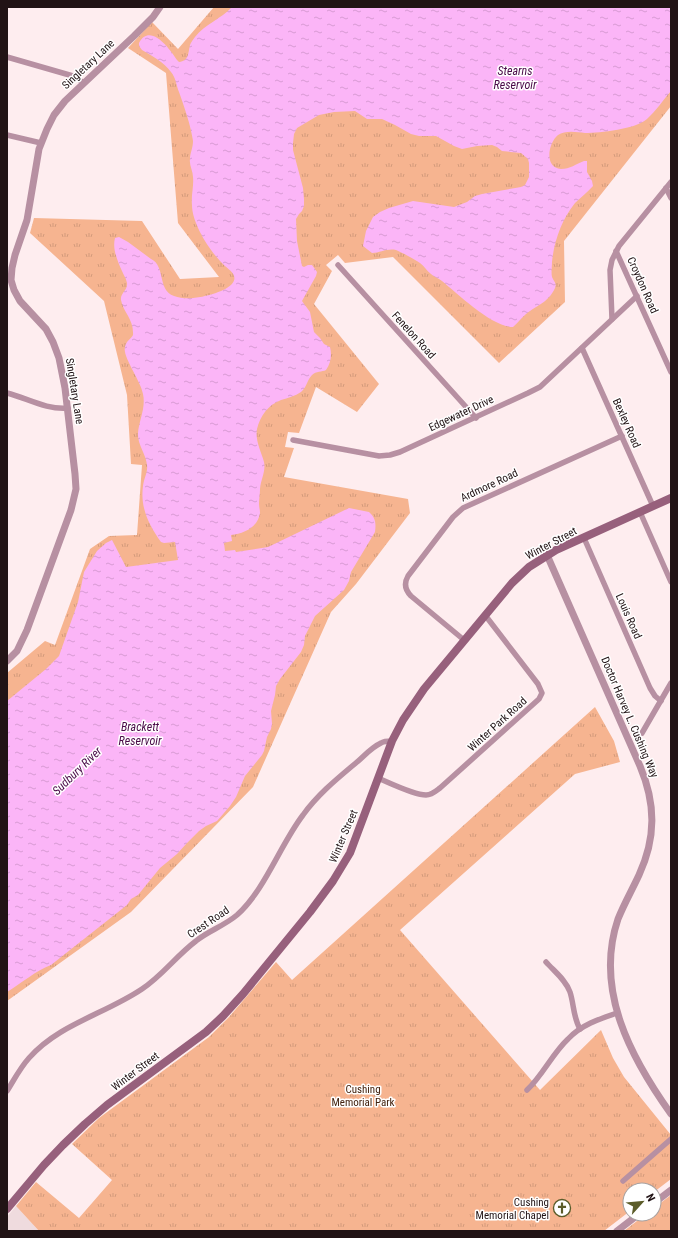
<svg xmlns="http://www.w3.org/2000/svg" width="678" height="1238" font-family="'Roboto Condensed',sans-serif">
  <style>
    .built { fill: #efdbde }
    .grass { fill: url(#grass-tufts) }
    .water { fill: url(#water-ripples) }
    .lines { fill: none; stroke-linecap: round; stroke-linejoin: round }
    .minor { stroke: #b790a2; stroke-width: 5.5 }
    .tertiary { stroke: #b790a2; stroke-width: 7 }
    .secondary { stroke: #97607c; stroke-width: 8 }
    .labels { text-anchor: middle; stroke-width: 3; stroke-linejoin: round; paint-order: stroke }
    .street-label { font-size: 11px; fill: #211315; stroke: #fff }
    .park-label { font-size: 11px; fill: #42210d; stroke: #fff }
    .poi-label { font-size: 11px; fill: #211315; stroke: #fff; text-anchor: end }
    .water-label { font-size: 12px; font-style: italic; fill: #490a48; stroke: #fff }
  </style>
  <defs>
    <pattern id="grass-tufts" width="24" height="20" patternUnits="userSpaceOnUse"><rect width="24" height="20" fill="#f6b490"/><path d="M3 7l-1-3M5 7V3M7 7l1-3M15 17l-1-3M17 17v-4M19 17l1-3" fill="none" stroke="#d39a7b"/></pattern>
    <pattern id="water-ripples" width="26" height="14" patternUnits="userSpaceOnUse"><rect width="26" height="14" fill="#fbb5f7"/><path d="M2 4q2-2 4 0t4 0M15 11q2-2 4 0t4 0" fill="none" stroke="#d79bd3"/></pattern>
  </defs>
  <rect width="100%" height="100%" fill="#feedef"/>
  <polygon class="built" points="16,1206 39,1231 7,1231 7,1217"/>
  <g class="grass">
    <polygon points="214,7 671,7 671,106 564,241 565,302 499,363 393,257 345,263 338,255 326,265 332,271 314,304 379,384 357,412 316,387 299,433 288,432 285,447 294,448 284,477 408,499 410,513 356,584 331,612 253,787 131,912 7,1001 7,673 45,641 55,645 90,549 109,536 137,535 142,465 131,464 127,395 104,301 30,233 34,218 142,221 180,279 219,277 178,223 166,73 128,48 152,22 178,49"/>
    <polygon points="595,707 614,741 620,762 575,774 400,930 540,1090 601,1030 613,1058 624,1077 671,1135 671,1179 654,1192 654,1190 630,1190 630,1211 604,1231 39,1231 16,1206 36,1182 79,1218 112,1180 72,1144 99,1118 209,1037 229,1017 276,962 292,980"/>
    <polygon points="671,1195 671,1231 624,1231 646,1214 654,1214 654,1208"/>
  </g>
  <path class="water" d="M232 7H671V91C663 100 656 111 647 119 636 129 600 133 585 133 577 132 565 130 558 135 548 143 544 168 561 169 570 169 576 164 584 161H587V172L592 181 593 186C588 192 581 197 575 203 562 219 554 241 552 262 552 266 551 273 552 277 554 282 557 283 555 288 548 303 537 305 526 314 521 318 518 323 513 327 492 327 458 294 442 281 438 278 434 277 431 274 427 271 424 266 420 263 416 260 401 252 396 250 387 248 380 253 372 253L363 246 366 231 373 217 380 212 389 208 413 201 454 207 467 202 475 196 482 194 521 187 525 185 529 177V163L528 159 521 153 502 151 497 147 492 145 477 146 462 149 454 146 436 136H419L411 134 395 125 382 119H367L355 111 334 112 319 115 297 128 294 134 293 143V150L303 188 304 199V206L302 211 299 214 296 219 297 241 302 266 304 267 308 265H312L317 272 316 276 302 301 310 312 314 332 320 338 324 344 330 347C332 355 331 363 326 370 322 372 316 371 312 375 307 380 307 387 301 392 295 396 288 398 281 400 268 405 260 416 257 429 255 441 261 451 264 462 266 471 261 479 260 489 260 494 259 499 259 504 259 507 260 510 260 513 258 527 244 534 231 535L232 541 224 543 225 551 235 550 236 552 268 547 349 508 369 512C376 518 376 524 375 532L351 572 349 581 344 590 315 616 305 636 304 645 301 652 280 679 276 686 275 695 271 711 272 724 271 729 267 737 264 751 262 755 245 776 236 797 230 806 217 821 206 826 199 831 187 843 177 854 160 868 138 895 131 899 127 905 51 965C35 971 22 983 7 992V701L46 669 59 656 78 602 84 572 97 551 106 543 112 540 126 567 178 560 175 542 164 543 161 542C149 525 140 508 143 486 144 478 148 472 147 465 146 454 137 444 138 433 139 420 146 408 143 394 141 381 122 356 125 347 126 341 131 339 133 335 134 319 123 312 121 300 120 293 128 290 127 283 126 278 124 276 122 271 118 262 112 249 115 238L119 237 128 242 151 259C166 266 157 290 174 296 187 301 203 297 216 293 222 291 237 285 234 276 233 271 225 267 222 263 209 250 192 223 192 205 191 195 194 186 193 177 193 171 189 165 190 159 190 153 193 148 193 141 191 126 184 106 179 92 176 85 176 78 171 72 164 62 152 56 142 50L139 46V43C150 22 170 49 177 60L179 62C189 61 188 53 190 45 191 42 193 40 195 37 205 24 221 19 232 7Z"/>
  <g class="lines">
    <g class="minor">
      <polyline points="7,57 73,76 84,83"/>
      <polyline points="7,135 41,143"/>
      <polyline points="666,188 671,198"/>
      <polyline points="616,251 671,372"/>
      <polyline points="338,265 476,418"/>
      <polyline points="612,319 610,270 612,260 619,246 671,182"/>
      <polyline points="582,348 653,506"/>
      <path d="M7 393C27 398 46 410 68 408"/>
      <polyline points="293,440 379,456 390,455 400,452 528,393 540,387 637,296"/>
      <polyline points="640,512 671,582"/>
      <polyline points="584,538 650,688 655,696 661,701"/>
      <path d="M464 640 411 596C405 590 404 583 408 576L453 517 463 508 622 436"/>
      <polyline points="642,733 671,683"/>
      <path d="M378 778C390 783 414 795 426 795 432 795 436 791 440 788L539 699 542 693 538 684 485 615"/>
      <path d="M546 962C554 971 566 980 570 992 574 1004 573 1017 580 1029"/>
      <path d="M527 1090C543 1075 552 1054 568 1039 581 1025 599 1019 617 1013"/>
      <path d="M7 1091C14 1080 20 1068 29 1058 59 1024 105 1014 142 989 162 976 176 956 196 941 208 931 224 926 237 915 265 890 280 845 303 815 318 794 338 778 357 762 364 756 372 747 381 743 384 741 388 741 392 741"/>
      <polyline points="623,1181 671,1139"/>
    </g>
    <g class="tertiary">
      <path d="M547 555 640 766C656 804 656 838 639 875 632 890 624 904 618 919 594 990 631 1058 671 1114"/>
      <polyline points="7,661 17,651 27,630 71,510 76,489 75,474 65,388 59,358 53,342 46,329 20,301 14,290 11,280 12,268 15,255 27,220 39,149 47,129 54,115 65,101 134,36 153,17 160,7"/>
      <polyline points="654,1203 671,1190"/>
      <polyline points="617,1231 639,1214"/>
    </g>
    <polyline class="secondary" points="7,1209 44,1165 63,1145 85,1124 107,1105 206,1032 223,1016 243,994 310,912 333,881 350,853 392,741 403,720 424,689 512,583 529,567 556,550 671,498"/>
  </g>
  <defs>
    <g id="church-ring" transform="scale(0.9)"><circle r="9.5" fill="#fff" stroke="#5b5c29" stroke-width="1.5"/><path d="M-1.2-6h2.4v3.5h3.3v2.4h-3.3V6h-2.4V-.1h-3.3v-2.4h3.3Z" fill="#5b5c29"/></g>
  </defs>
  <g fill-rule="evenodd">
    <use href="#church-ring" x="562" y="1208"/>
  </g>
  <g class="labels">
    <g class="street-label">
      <text transform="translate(88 64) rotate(-43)" y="4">Singletary Lane</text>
      <text transform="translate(643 285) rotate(66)" y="4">Croydon Road</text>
      <text transform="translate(414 335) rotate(48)" y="4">Fenelon Road</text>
      <text transform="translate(75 391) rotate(81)" y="4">Singletary Lane</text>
      <text transform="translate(461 413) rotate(-25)" y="4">Edgewater Drive</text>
      <text transform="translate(627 423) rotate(66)" y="4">Bexley Road</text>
      <text transform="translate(489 485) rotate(-25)" y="4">Ardmore Road</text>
      <text transform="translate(551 543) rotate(-28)" y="4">Winter Street</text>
      <text transform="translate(629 616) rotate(66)" y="4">Louis Road</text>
      <text transform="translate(630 717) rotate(67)" y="4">Doctor Harvey L. Cushing Way</text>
      <text transform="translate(497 724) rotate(-42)" y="4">Winter Park Road</text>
      <text transform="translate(343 836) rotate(-67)" y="4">Winter Street</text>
      <text transform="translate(208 922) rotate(-34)" y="4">Crest Road</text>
      <text transform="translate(135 1071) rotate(-37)" y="4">Winter Street</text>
    </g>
    <g class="park-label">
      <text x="363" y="1093">Cushing<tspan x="363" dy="13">Memorial Park</tspan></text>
    </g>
    <g class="poi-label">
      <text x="549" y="1206">Cushing<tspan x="549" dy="13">Memorial Chapel</tspan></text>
    </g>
    <g class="water-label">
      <text x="515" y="75">Stearns<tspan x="515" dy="14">Reservoir</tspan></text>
      <text x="140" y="731">Brackett<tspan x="140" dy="14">Reservoir</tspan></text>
      <text transform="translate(77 771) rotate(-44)" y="4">Sudbury River</text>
    </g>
  </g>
  <rect width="678" height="1238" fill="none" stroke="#211315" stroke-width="16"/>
  <g transform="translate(642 1202) rotate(63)"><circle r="19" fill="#ffffff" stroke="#a6a1a1"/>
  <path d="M0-3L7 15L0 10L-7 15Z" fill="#5b5c29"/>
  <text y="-6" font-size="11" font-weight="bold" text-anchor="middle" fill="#211315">N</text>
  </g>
</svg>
